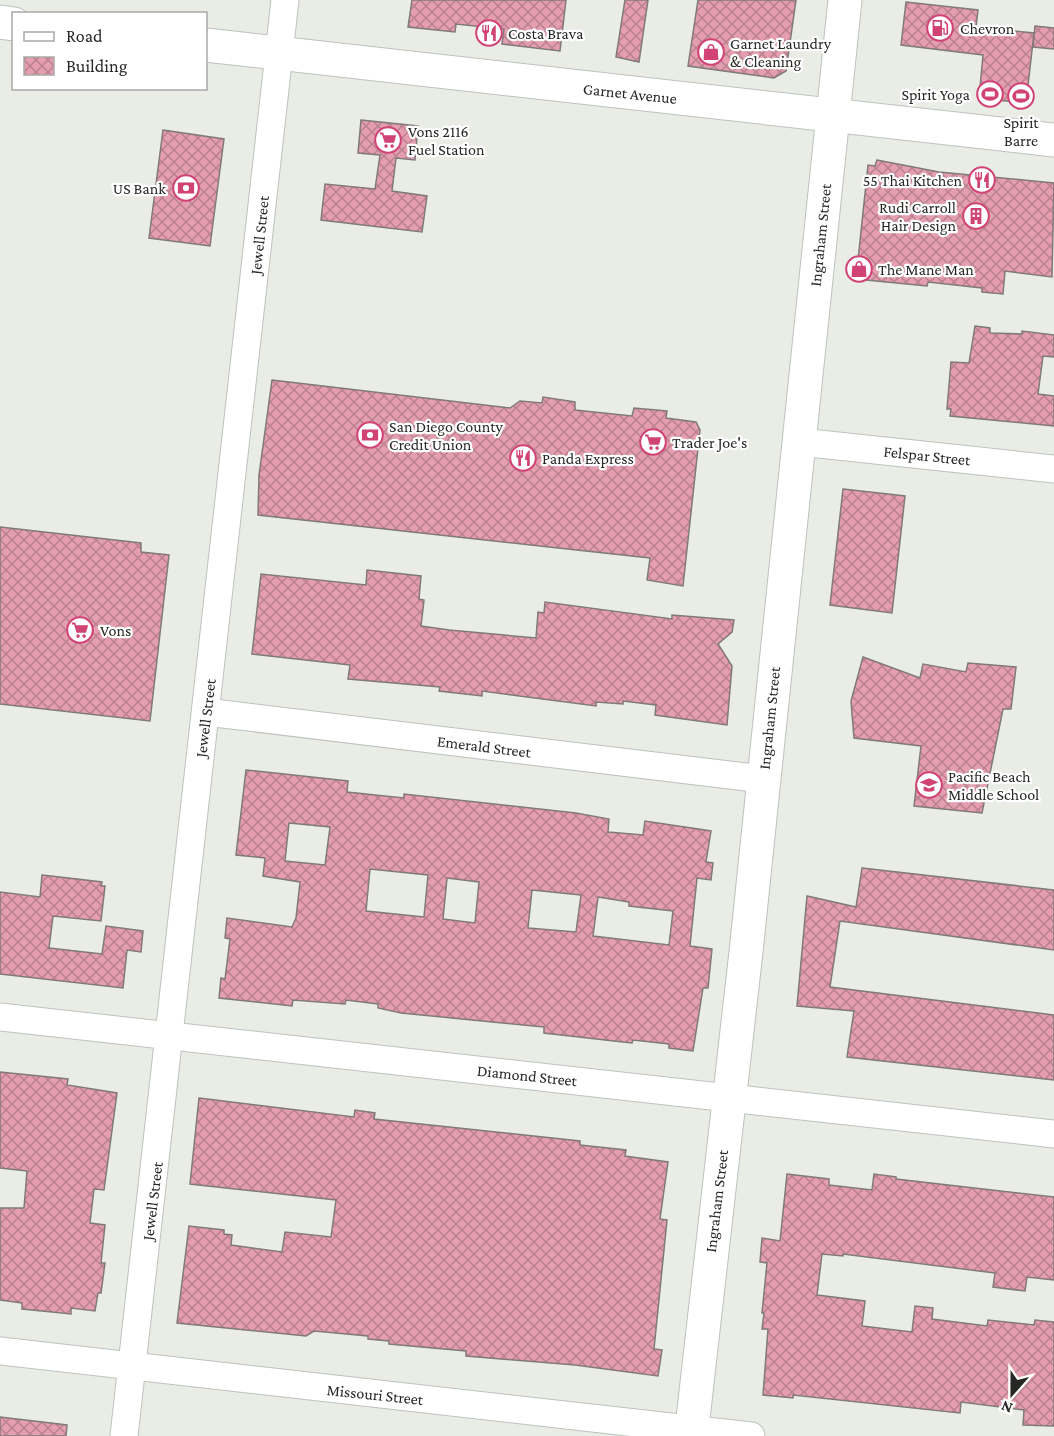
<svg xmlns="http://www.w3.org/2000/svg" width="1054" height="1436" font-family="'Crimson Pro',serif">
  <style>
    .building { fill: url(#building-cross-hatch); stroke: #81797b; stroke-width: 1.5; fill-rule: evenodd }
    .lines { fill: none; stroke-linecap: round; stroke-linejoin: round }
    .minor-casing { stroke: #bec2bc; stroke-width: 29 }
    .major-casing { stroke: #bec2bc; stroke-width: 35 }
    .minor { stroke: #fff; stroke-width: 27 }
    .major { stroke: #fff; stroke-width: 33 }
    .labels { text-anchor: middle; stroke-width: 4.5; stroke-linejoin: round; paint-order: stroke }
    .poi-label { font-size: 16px; fill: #272826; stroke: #fff; text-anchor: start }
    .street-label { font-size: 16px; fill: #272826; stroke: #fff }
  </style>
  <defs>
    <pattern id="building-cross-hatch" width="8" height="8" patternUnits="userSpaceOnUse" patternTransform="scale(1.5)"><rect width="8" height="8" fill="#e49eaf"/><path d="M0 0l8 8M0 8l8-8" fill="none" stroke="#b9818e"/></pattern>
  </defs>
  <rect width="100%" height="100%" fill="#e9ede6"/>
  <g class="building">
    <polygon points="412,0 566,0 560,51 502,44 504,29 456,24 455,32 408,27"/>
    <polygon points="625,0 648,0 639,62 616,57"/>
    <polygon points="698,0 796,0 786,71 774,78 688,66"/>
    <polygon points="906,2 978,10 976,27 1034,33 1026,103 979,98 983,55 901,45"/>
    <polygon points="1035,26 1054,28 1054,49 1033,47"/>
    <polygon points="361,120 418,126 415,160 396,158 392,191 427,196 422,232 321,220 325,184 375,189 380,155 358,153"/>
    <polygon points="163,130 224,139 210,246 149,238"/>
    <polygon points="877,160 939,172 1054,183 1052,277 1005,271 1003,294 982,292 982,288 928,282 927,286 856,279 868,165 875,166"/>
    <polygon points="975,326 990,328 990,333 1022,334 1022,331 1054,335 1054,357 1043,356 1038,394 1054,396 1054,426 950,416 951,409 947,409 951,362 969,363"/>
    <polygon points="272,380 510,408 520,401 542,403 543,397 575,402 575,410 632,416 634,408 667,411 666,418 696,422 700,430 683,586 647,580 650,558 258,515 259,475"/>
    <polygon points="843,489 905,496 892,613 830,605"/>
    <polygon points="0,527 141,543 141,552 169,555 150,721 0,704"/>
    <polygon points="367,570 421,576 419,599 424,600 421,626 449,630 536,638 538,612 544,613 545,602 672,619 672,615 734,620 732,632 718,644 732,666 727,725 655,715 656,705 623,701 623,704 596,702 596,706 482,691 482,696 439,691 440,687 348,679 350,665 252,654 261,574 366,585"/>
    <polygon points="863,657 920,678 923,664 966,672 968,663 1016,667 1011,709 1003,709 982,813 914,806 921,746 854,738 851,701"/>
    <path d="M246 770 348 781 347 792 404 798V794L576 813 609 819 608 832 643 835 645 821 711 831 706 862 713 863 711 880 697 878 690 946 712 949 708 988H703L693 1051 669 1048V1044L633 1040 632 1043 614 1041 544 1033V1027L401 1013 378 1008V1004L346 1000 345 1004 293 1000 292 1006 219 998 221 978 225 979 230 939 225 938 227 918 292 927 296 918 300 882 263 876 265 858 236 855ZM289 823 330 827 325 865 285 861ZM370 869 428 875 424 917 366 911ZM447 878 479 882 475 923 443 919ZM532 890 581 895 576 932 528 928ZM598 897 629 902V906L673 911 669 945 593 936Z"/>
    <polygon points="862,868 1054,890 1054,950 840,921 830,987 1054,1015 1054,1080 847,1057 854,1011 797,1006 807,896 856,907"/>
    <polygon points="42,875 102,882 101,886 105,886 101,921 53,916 49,948 102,954 106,926 143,931 141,952 127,950 123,988 0,974 0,892 40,897"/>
    <polygon points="0,1072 68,1079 67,1085 117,1093 104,1190 94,1189 90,1223 105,1225 101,1263 105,1263 101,1293 98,1293 95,1311 71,1308 71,1314 52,1312 22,1309 22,1303 0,1300 0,1208 24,1208 27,1171 0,1168"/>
    <polygon points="199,1098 354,1117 355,1110 375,1113 374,1119 580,1141 580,1145 626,1150 625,1156 668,1162 660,1219 667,1220 654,1349 662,1350 658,1376 575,1365 466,1356 466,1351 389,1344 389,1341 368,1339 368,1336 314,1331 306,1336 177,1323 189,1226 224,1230 224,1234 232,1235 231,1245 282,1252 285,1232 331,1237 336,1200 190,1184"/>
    <polygon points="787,1174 829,1179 829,1185 872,1190 874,1174 896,1177 896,1179 1054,1197 1054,1280 1027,1277 1025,1291 993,1287 995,1273 843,1254 843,1256 822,1254 817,1295 865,1301 862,1326 912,1332 915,1306 933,1308 932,1319 987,1326 988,1320 1034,1325 1035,1320 1054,1322 1054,1426 1023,1425 1024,1410 961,1402 960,1413 793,1395 793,1398 763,1395 768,1329 762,1329 764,1313 762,1313 767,1263 760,1262 762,1238 780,1241"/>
    <polygon points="0,1417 67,1425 66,1436 0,1436"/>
  </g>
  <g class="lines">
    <g class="minor-casing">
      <g id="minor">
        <polyline points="800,442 1054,469"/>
        <polyline points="206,712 763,779"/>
        <polyline points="0,1017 1054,1134"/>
        <polyline points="0,1351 751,1436"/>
        <path d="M124 1436C182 958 227 478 285 0"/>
      </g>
    </g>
    <g class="major-casing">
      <g id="major">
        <polyline points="0,22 14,24"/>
        <polyline points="206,45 1054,140"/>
        <polyline points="691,1436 746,952 845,0"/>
      </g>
    </g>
    <use href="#minor" class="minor"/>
    <use href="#major" class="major"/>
  </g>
  <defs>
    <g id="fuel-ring" transform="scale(1.35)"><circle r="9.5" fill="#fff" stroke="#d04374" stroke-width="1.5"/><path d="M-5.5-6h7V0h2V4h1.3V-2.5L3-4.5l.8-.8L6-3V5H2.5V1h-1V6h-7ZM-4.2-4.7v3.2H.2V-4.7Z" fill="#d04374"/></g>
    <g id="restaurant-ring" transform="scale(1.35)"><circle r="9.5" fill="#fff" stroke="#d04374" stroke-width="1.5"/><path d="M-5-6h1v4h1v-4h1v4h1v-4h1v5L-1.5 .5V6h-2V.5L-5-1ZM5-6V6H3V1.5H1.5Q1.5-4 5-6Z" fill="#d04374"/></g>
    <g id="shop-ring" transform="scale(1.35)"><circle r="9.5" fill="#fff" stroke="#d04374" stroke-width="1.5"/><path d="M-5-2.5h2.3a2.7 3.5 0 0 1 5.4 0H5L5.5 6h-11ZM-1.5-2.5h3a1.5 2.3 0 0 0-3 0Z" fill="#d04374"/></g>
    <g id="stadium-ring" transform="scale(1.35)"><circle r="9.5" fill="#fff" stroke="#d04374" stroke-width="1.5"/><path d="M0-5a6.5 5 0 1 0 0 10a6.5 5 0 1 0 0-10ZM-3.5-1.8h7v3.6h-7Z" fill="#d04374"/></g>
    <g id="supermarket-ring" transform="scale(1.35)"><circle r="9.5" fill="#fff" stroke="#d04374" stroke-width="1.5"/><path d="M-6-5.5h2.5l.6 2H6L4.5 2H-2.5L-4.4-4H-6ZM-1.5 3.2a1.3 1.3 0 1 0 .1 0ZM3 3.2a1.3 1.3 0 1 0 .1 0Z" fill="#d04374"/></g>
    <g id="bank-ring" transform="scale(1.35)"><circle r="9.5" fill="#fff" stroke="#d04374" stroke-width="1.5"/><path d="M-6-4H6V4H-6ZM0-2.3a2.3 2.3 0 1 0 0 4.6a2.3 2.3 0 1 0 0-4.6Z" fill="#d04374"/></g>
    <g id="building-ring" transform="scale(1.35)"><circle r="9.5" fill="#fff" stroke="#d04374" stroke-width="1.5"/><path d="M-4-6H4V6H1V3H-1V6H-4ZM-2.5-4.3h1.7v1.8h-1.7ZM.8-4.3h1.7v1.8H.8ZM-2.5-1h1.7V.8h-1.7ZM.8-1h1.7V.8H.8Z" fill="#d04374"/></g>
    <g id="school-ring" transform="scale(1.35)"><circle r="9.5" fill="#fff" stroke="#d04374" stroke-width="1.5"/><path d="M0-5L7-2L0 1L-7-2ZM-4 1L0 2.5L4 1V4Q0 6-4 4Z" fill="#d04374"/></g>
  </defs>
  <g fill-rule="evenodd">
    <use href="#fuel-ring" x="940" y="28"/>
    <use href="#restaurant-ring" x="489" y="33"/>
    <use href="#shop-ring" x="711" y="52"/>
    <use href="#stadium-ring" x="990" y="94"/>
    <use href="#stadium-ring" x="1021" y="96"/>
    <use href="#supermarket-ring" x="388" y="140"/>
    <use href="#restaurant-ring" x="982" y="180"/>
    <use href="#bank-ring" x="186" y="188"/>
    <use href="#building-ring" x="976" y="216"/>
    <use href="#shop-ring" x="859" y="269"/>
    <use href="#bank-ring" x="370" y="435"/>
    <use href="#supermarket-ring" x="653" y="442"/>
    <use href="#restaurant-ring" x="523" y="458"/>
    <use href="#supermarket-ring" x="80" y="630"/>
    <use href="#school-ring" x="929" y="785"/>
  </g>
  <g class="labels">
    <g class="poi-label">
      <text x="960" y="34">Chevron</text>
      <text x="508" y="39">Costa Brava</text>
      <text x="730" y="49">Garnet Laundry<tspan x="730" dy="18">&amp; Cleaning</tspan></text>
      <text x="970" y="100" text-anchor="end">Spirit Yoga</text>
      <text x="1021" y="128" text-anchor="middle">Spirit<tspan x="1021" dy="18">Barre</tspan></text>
      <text x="408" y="137">Vons 2116<tspan x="408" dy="18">Fuel Station</tspan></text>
      <text x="962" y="186" text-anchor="end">55 Thai Kitchen</text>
      <text x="166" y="194" text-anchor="end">US Bank</text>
      <text x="956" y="213" text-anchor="end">Rudi Carroll<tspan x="956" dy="18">Hair Design</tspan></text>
      <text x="878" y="275">The Mane Man</text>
      <text x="389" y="432">San Diego County<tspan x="389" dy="18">Credit Union</tspan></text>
      <text x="672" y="448">Trader Joe's</text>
      <text x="542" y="464">Panda Express</text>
      <text x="100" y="636">Vons</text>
      <text x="948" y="782">Pacific Beach<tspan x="948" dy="18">Middle School</tspan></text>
    </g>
    <g class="street-label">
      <text transform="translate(630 93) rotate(6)" y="6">Garnet Avenue</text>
      <text transform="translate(259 235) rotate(-84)" y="6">Jewell Street</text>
      <text transform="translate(820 235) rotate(-84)" y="6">Ingraham Street</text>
      <text transform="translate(927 455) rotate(6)" y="6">Felspar Street</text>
      <text transform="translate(205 718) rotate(-83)" y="6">Jewell Street</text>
      <text transform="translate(769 718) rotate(-84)" y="6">Ingraham Street</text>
      <text transform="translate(484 746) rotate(7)" y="6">Emerald Street</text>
      <text transform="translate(527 1075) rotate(6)" y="6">Diamond Street</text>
      <text transform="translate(152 1201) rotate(-83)" y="6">Jewell Street</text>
      <text transform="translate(716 1201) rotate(-83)" y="6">Ingraham Street</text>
      <text transform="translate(375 1394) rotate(6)" y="6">Missouri Street</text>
    </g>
  </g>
  <rect x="12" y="12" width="195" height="78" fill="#ffffff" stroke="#a9a9a8" stroke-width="1.5"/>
  <rect x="24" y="32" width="30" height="9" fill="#ffffff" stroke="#a9a9a8" stroke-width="1.5"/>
  <text x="66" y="42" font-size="18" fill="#272826">Road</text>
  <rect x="24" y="57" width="30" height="18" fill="url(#building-cross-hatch)" stroke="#a9a9a8" stroke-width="1.5"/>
  <text x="66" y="72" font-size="18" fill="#272826">Building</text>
  <g transform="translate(1012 1394) rotate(201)" stroke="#ffffff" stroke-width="4.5" paint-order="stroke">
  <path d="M0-4.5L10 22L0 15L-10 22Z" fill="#272826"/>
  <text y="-9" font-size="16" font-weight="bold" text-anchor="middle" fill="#272826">N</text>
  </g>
</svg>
